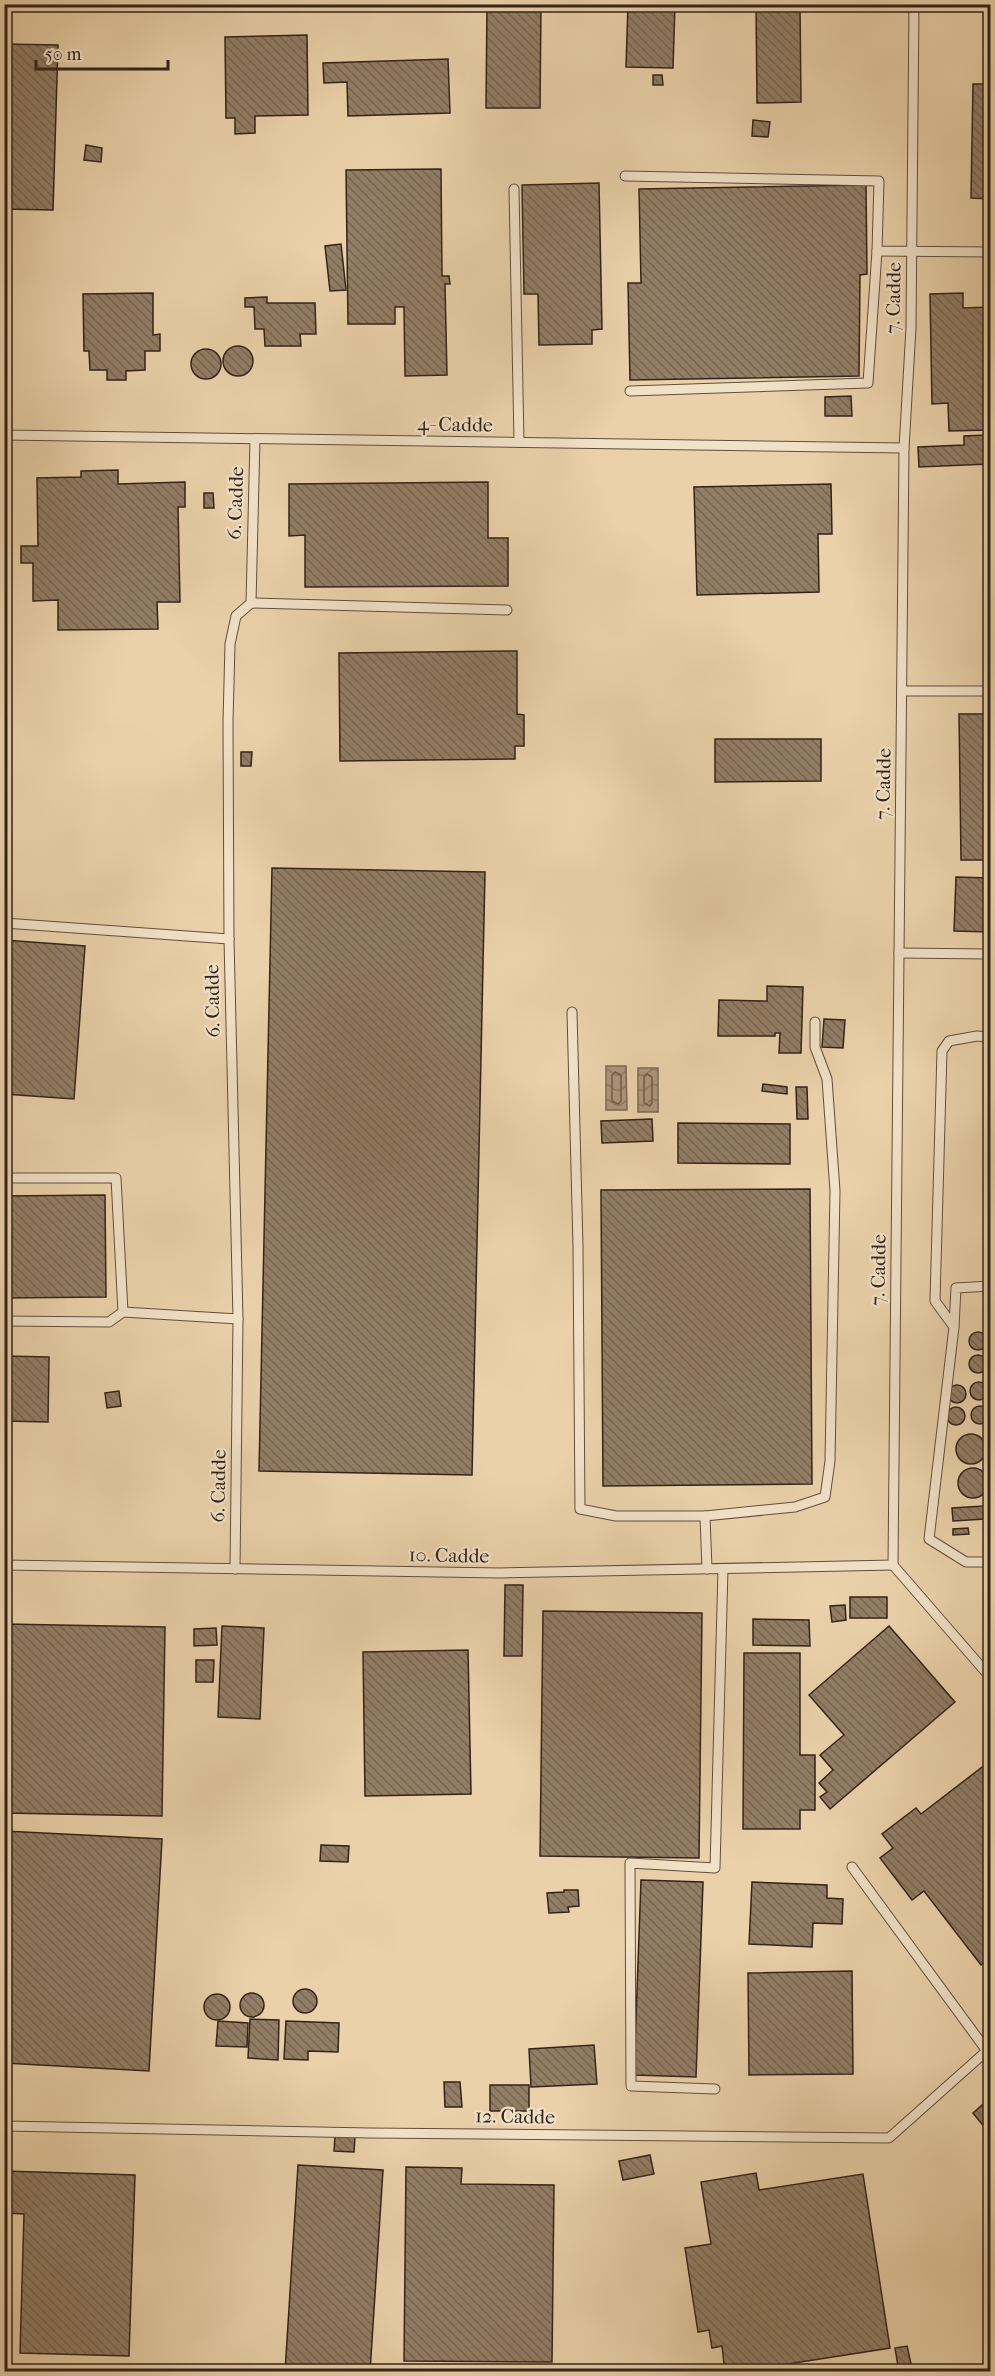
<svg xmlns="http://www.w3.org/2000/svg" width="995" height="2376" font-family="'IM FELL French Canon',serif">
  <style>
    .water { fill: url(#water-waves); stroke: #7c6854; stroke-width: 1.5 }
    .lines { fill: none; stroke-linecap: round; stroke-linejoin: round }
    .shore { stroke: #705c4a; stroke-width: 1.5 }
    .building { fill: url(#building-back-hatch); stroke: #33221c; stroke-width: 1.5 }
    .lane-casing { stroke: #614e3f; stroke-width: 11 }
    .lane { stroke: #f1e1c7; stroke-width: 9 }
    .labels { text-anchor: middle; stroke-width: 4.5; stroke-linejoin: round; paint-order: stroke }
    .street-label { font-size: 20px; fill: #33221c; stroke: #f1e1c7 }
  </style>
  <defs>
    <pattern id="water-waves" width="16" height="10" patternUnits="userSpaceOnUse" patternTransform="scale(1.5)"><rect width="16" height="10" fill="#ac9679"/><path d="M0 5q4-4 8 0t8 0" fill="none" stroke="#8d7a62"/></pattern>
    <pattern id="building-back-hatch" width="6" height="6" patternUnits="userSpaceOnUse" patternTransform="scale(1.5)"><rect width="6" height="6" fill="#927d65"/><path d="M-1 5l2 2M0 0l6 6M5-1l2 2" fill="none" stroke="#786652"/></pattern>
  </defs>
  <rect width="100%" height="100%" fill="#ead1a9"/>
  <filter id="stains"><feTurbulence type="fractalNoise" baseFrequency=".00333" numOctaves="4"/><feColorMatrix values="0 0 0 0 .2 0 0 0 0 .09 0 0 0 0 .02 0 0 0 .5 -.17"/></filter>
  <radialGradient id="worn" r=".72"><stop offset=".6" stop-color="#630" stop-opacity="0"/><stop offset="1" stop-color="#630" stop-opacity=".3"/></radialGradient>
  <g class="water">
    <polygon points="606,1066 626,1066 627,1110 606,1110"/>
    <rect x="638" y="1068" width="20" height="44"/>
  </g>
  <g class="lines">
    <g class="shore">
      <polygon points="615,1072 621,1075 621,1101 618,1104 612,1101 612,1075"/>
      <polygon points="647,1074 652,1077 652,1103 650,1106 644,1103 644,1077"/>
    </g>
  </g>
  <g class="building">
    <polygon points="487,4 541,4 540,108 486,108"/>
    <polygon points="628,4 675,4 673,68 626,67"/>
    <polygon points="756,4 800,4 801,102 757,103"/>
    <polygon points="307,35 308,115 255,116 255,133 235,134 235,118 226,118 225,37"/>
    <polygon points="4,44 58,45 53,210 4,209"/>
    <polygon points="448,59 450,113 348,116 347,82 324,83 323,63"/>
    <polygon points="653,75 662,75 663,85 653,85"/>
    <polygon points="973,84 990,84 990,199 971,198"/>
    <polygon points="753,120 770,122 768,137 752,136"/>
    <polygon points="86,145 102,148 101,162 84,160"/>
    <polygon points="441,169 442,276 449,276 450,284 445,284 447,375 405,376 404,307 395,307 395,324 348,324 346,170"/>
    <polygon points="599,183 602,329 592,330 592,344 539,345 538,294 524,294 522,185"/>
    <polygon points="866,185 867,274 860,275 859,376 630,380 628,283 641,283 639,189"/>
    <polygon points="341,244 346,290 330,291 325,246"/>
    <polygon points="153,293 153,335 160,334 160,351 145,351 145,370 126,371 126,380 107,380 107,370 90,370 89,351 84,351 83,294"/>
    <polygon points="963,293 963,308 990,307 990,430 949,431 948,403 932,404 930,294"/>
    <polygon points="267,297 267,303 315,303 316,334 300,334 301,346 265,346 264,329 255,329 254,307 245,307 245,298"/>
    <circle cx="238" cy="361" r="15"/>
    <circle cx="206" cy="364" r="15"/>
    <polygon points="851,396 852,416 825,416 825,397"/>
    <polygon points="987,435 989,464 919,467 918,447 964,445 964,436"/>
    <polygon points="118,470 118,484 185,482 185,507 178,507 180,602 157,602 158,629 58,630 58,600 33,601 33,563 21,563 21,546 38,546 37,478 81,477 81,471"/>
    <polygon points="488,482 488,538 508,538 508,586 305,587 305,535 289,536 289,484"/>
    <polygon points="831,484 832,534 818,534 819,592 697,595 694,487"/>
    <polygon points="204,493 213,493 214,508 204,508"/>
    <polygon points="517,651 517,714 524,715 524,746 515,746 515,759 340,761 339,653"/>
    <polygon points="959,714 990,714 990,860 961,860"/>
    <polygon points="715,739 821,739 821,781 715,782"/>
    <polygon points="241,752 252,752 251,766 241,766"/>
    <polygon points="272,868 485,872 472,1475 259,1471"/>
    <polygon points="956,877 990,878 990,932 954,931"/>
    <polygon points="4,940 85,946 74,1099 4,1094"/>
    <polygon points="767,986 803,987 801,1053 779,1053 780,1033 775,1033 775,1036 718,1036 719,1000 767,1001"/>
    <polygon points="824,1019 845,1020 843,1048 822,1047"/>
    <polygon points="763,1084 787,1087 787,1094 762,1091"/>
    <polygon points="796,1087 807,1087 808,1119 797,1119"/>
    <polygon points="652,1119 653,1141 602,1143 601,1121"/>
    <polygon points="678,1123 790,1124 790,1164 678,1163"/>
    <polygon points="810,1189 812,1484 603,1486 601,1190"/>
    <polygon points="105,1195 106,1297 4,1298 4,1196"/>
    <circle cx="978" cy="1341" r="9"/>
    <polygon points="989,1340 990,1340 990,1521"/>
    <circle cx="978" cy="1364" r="9"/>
    <polygon points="4,1356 49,1357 48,1422 4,1421"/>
    <circle cx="979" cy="1391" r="9"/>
    <circle cx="957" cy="1394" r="9"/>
    <polygon points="119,1391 121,1406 107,1408 105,1393"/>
    <circle cx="980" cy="1415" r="9"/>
    <circle cx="956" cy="1416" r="9"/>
    <circle cx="971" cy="1449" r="15"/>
    <circle cx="973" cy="1483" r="15"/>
    <polygon points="984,1506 985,1519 953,1521 952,1508"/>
    <polygon points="968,1528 969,1534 953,1535 953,1529"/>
    <polygon points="505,1585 523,1585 522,1656 504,1656"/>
    <rect x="850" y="1597" width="37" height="21"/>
    <polygon points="845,1605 846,1620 832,1622 830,1606"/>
    <polygon points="543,1611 702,1613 699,1858 540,1856"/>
    <polygon points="753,1619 809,1620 810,1646 753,1645"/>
    <polygon points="4,1624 165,1627 162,1816 4,1813"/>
    <polygon points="222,1626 264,1628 260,1719 218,1717"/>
    <polygon points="889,1626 955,1702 830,1809 820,1797 827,1792 819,1783 833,1770 820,1755 844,1735 809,1695"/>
    <polygon points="216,1628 217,1645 194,1646 194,1629"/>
    <polygon points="468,1650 471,1794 365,1796 363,1652"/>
    <polygon points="744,1653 800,1653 800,1755 815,1755 815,1810 800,1810 800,1829 743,1829"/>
    <polygon points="196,1660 214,1660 213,1682 196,1682"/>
    <polygon points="990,1761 990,1957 981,1965 924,1891 912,1900 880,1858 893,1848 882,1834 916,1808 921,1814"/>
    <polygon points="4,1831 162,1839 149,2071 4,2063"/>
    <polygon points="321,1845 349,1846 348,1862 320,1861"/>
    <polygon points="641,1880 703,1882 696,2077 634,2075"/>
    <polygon points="752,1882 827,1885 827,1898 843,1899 842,1924 813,1923 812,1947 749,1944"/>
    <polygon points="564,1890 578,1890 579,1906 568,1907 569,1912 549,1913 547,1893 564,1892"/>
    <polygon points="852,1971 853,2074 749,2075 748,1973"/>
    <circle cx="305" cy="2001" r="12"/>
    <circle cx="252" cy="2005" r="12"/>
    <circle cx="217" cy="2007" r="13"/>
    <polygon points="250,2019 279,2020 278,2060 248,2058"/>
    <polygon points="218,2021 248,2023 247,2047 216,2046"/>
    <polygon points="286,2021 339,2023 338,2052 308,2051 308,2060 284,2059"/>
    <polygon points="594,2045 597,2084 531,2087 529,2049"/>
    <polygon points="444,2082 460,2082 462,2107 445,2107"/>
    <rect x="490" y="2085" width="39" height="26"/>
    <polygon points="990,2098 990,2134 973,2113"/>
    <polygon points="335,2136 355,2137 354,2152 334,2151"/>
    <polygon points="650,2155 654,2174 623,2180 619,2161"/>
    <polygon points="298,2165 383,2170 370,2372 285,2372"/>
    <polygon points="406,2167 462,2168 461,2184 554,2185 552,2362 404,2361"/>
    <polygon points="4,2171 135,2175 129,2356 20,2353 24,2214 4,2213"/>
    <polygon points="756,2173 759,2190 863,2174 890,2348 737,2372 725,2372 722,2346 712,2348 709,2330 698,2332 685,2248 711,2244 701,2182"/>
    <polygon points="907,2346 911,2364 898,2366 895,2348"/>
  </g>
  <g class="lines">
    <g class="lane-casing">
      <g id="lane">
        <polyline points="625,176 879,181 877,251 990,252"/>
        <polyline points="514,189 519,442"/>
        <polyline points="630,391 868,383 877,251"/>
        <polyline points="4,435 904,448"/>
        <polyline points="251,603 507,610"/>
        <polyline points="902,691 990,691"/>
        <polyline points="4,923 229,939"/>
        <polyline points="899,953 990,954"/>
        <polyline points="572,1012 578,1247 580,1509 616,1516 705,1516 795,1507 825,1497 830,1461 835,1191 827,1079 815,1047 815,1022"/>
        <polyline points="4,1178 116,1178 123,1312"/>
        <polyline points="990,1286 956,1288 954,1327 929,1539 966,1562 990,1562"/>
        <polyline points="4,1321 109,1322 123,1312 238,1319"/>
        <polyline points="954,1327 935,1301 942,1051 949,1041 977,1036 990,1037"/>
        <polyline points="705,1516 707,1569"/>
        <polyline points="4,1565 500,1573 893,1565"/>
        <polyline points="893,1565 904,448 911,328 914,4"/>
        <polyline points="893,1565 990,1677"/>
        <polyline points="235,1569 238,1319 229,939 228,722 230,644 236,616 251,603 255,439"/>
        <polyline points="852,1867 987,2051"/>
        <polyline points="715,2089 631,2086 630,1863 715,1868 723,1569"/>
        <polyline points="4,2126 369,2133 889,2138 990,2048"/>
      </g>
    </g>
    <use href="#lane" class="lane"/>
  </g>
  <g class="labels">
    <g class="street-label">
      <text transform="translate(893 298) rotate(-89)" y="7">7. Cadde</text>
      <text transform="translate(455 424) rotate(1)" y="7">4- Cadde</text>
      <text transform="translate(235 503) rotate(-88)" y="7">6. Cadde</text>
      <text transform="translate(883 784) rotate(-89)" y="7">7. Cadde</text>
      <text transform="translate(212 1001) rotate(-91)" y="7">6. Cadde</text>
      <text transform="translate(878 1270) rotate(-89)" y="7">7. Cadde</text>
      <text transform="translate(218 1486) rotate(-89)" y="7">6. Cadde</text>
      <text transform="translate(449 1555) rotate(1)" y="7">10. Cadde</text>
      <text transform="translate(515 2116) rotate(1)" y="7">12. Cadde</text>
    </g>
  </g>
  <rect width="995" height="2376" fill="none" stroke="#ead1a9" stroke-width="24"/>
  <rect x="6" y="6" width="983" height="2364" fill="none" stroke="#33221c" stroke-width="3"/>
  <rect x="12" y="12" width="971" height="2352" fill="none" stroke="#33221c" stroke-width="1.5"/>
  <path d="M36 60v9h132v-9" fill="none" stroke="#33221c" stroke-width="3"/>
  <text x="45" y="60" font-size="18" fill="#33221c" stroke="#f1e1c7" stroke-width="4.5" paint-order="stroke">50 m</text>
  <rect width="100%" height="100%" filter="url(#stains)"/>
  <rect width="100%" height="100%" fill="url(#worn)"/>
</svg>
